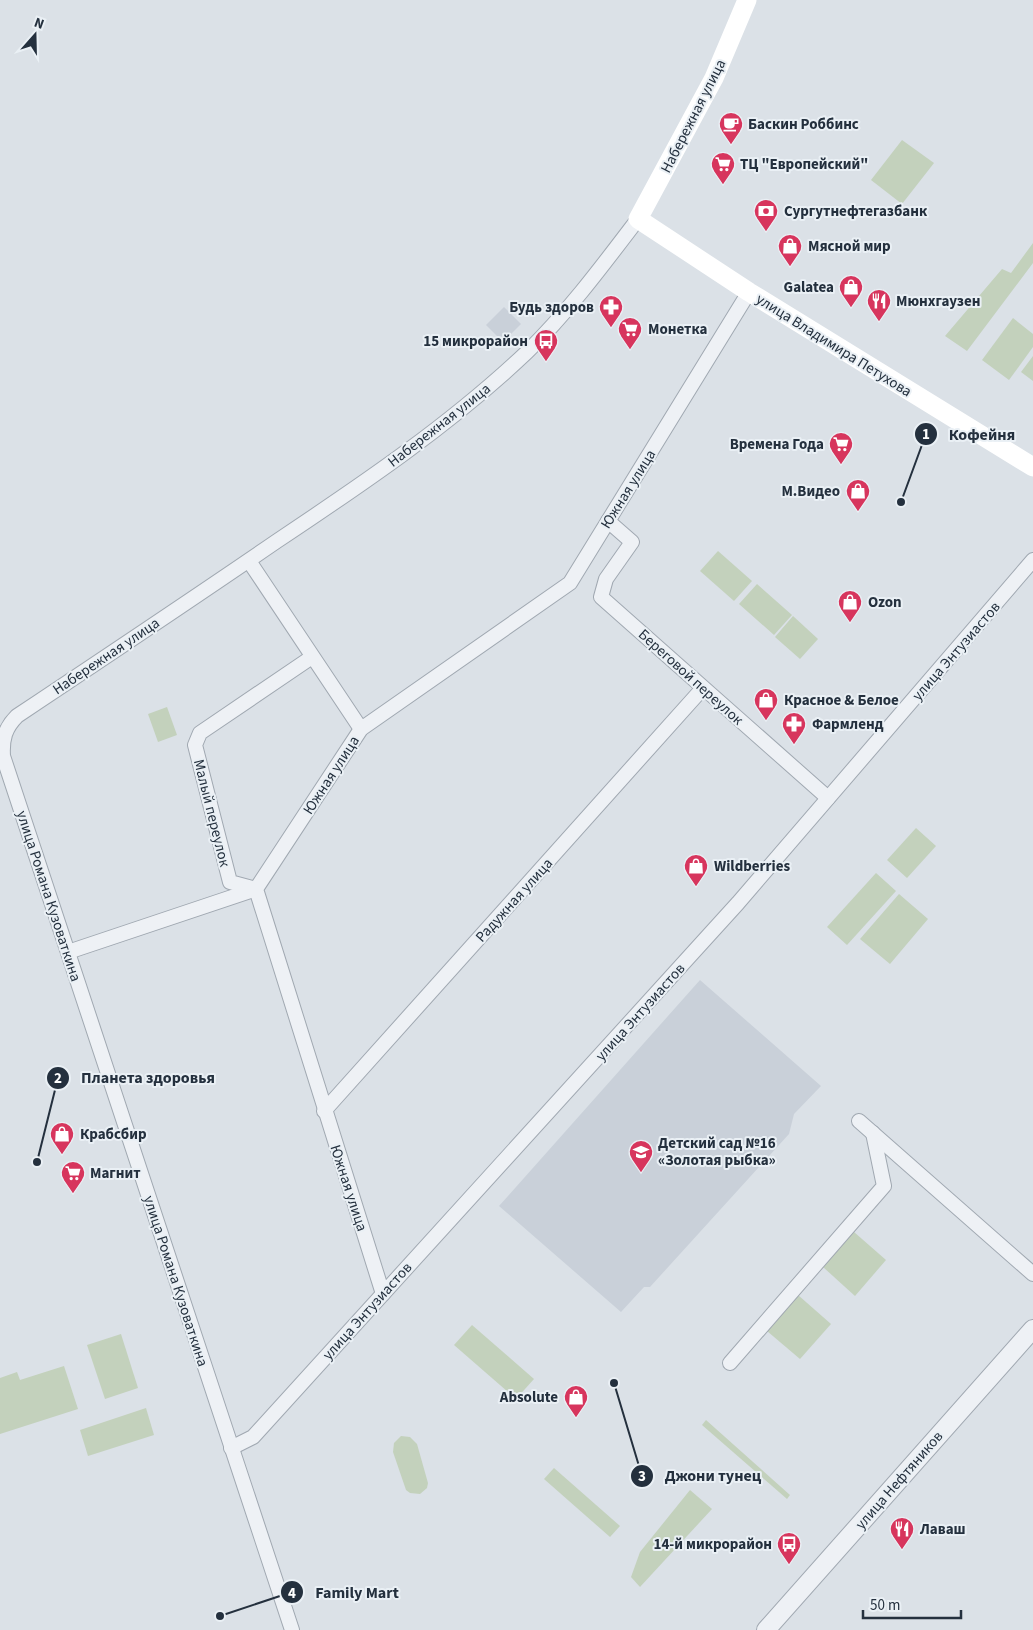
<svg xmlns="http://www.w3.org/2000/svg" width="1033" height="1630" font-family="'Source Sans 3',sans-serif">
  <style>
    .built { fill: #c9d0d9 }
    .green { fill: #c3d1bc }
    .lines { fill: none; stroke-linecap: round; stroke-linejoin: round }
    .minor-casing { stroke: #a0a8b1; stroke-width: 16 }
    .tertiary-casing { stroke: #a0a8b1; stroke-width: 20 }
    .minor { stroke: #eef1f5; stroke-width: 14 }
    .tertiary { stroke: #eef1f5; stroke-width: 18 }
    .secondary { stroke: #fff; stroke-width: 19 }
    .labels { text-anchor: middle; stroke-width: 4; stroke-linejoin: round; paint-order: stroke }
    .street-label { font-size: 15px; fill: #24303e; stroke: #eaf0f5 }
    .poi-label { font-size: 15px; font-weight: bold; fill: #24303e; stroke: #eaf0f5; text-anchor: start }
    .leader { fill: none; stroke: #24303e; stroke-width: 2 }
    .callout-dot { fill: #24303e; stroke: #eaf0f5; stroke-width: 2 }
    .mark-label { font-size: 15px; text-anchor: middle; font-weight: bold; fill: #fff }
    .callout-label { font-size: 16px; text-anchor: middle; font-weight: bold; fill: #24303e; stroke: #eaf0f5; stroke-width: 4; stroke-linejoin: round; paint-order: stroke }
  </style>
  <rect width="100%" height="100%" fill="#dbe1e7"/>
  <g class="built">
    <polygon points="504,307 521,324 503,342 486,325"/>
    <polygon points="700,980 821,1086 794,1114 789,1134 650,1287 644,1287 621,1312 499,1206"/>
  </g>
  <g class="green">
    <polygon points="902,140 934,163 902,204 871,180"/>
    <polygon points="1033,243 1033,263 967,351 945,336 1002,269 1011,273"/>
    <polygon points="1013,318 1033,334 1033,347 1009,380 982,360"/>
    <polygon points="1033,356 1033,381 1021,372"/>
    <polygon points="718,551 752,581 734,601 700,571"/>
    <polygon points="757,584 792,615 774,635 739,604"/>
    <polygon points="793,616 818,639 800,659 775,637"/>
    <polygon points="167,707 177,735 158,742 148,714"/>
    <polygon points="916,828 936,846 907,878 887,860"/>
    <polygon points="876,873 896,891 847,945 827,927"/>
    <polygon points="899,894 928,919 890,964 860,939"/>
    <polygon points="854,1232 886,1260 855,1296 823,1267"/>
    <polygon points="798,1295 831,1324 800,1359 767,1331"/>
    <polygon points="472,1325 534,1379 516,1399 454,1345"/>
    <polygon points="121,1334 138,1388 105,1399 87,1345"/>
    <polygon points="64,1366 78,1409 0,1434 0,1378 17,1372 20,1380"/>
    <polygon points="146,1408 154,1435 88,1456 80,1430"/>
    <polygon points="706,1420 790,1495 787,1499 702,1425"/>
    <polygon points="401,1436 410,1437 417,1444 428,1483 427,1488 420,1494 410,1493 406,1490 393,1452 394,1443"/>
    <polygon points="554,1468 620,1526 610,1537 544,1479"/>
    <polygon points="690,1490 712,1509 640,1587 631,1577 640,1552"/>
  </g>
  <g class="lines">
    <g class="minor-casing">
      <g id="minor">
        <polyline points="608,521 632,542 606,579 601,597 828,798"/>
        <polyline points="249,561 361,729"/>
        <polyline points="256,889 230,882 195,745 200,733 312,657"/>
        <polyline points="68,952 256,889"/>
        <polyline points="324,1111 703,688"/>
        <polyline points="859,1121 1033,1274"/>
        <polyline points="383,1294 256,889 361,729 570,583 749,292"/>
        <polyline points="730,1363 884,1186 873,1133"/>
        <polyline points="231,1448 253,1437 738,903 1033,560"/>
        <path d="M292 1630 3 756C2 739 5 728 17 716 104 658 191 600 277 541 364 483 451 424 527 352 568 312 603 265 638 219"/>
      </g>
    </g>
    <g class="tertiary-casing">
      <polyline id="tertiary" points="766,1630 1033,1329"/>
    </g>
    <use href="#minor" class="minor"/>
    <use href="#tertiary" class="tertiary"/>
    <polyline class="secondary" points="747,0 714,78 638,219 749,292 1033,467"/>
  </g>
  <defs>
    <g id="cafe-pin" transform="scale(1.25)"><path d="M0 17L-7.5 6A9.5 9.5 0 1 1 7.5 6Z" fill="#d7355d" stroke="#eaf0f5"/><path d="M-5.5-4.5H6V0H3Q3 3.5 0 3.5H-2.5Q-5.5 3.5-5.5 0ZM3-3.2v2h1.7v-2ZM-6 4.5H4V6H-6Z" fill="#fff"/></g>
    <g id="supermarket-pin" transform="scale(1.25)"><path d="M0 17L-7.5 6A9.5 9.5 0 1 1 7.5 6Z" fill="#d7355d" stroke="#eaf0f5"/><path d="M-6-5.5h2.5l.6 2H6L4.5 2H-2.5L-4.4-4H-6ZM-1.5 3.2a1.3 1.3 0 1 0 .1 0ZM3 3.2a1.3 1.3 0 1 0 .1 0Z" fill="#fff"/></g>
    <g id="bank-pin" transform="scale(1.25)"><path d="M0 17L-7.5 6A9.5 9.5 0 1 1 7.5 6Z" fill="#d7355d" stroke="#eaf0f5"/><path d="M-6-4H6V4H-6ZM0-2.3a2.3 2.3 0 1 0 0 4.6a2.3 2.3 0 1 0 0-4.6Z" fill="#fff"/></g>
    <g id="shop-pin" transform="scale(1.25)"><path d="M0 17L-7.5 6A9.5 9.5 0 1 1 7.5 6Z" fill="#d7355d" stroke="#eaf0f5"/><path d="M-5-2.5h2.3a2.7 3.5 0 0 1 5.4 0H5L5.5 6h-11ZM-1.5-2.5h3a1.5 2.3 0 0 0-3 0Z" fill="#fff"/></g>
    <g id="restaurant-pin" transform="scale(1.25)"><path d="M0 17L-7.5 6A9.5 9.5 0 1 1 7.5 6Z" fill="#d7355d" stroke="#eaf0f5"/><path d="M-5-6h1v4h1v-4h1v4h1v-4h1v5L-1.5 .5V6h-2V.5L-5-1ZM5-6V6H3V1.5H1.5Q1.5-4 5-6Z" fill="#fff"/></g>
    <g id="pharmacy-pin" transform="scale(1.25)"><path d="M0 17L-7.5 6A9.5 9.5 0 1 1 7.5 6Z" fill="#d7355d" stroke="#eaf0f5"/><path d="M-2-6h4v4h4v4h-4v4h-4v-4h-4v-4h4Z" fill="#fff"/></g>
    <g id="bus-pin" transform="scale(1.25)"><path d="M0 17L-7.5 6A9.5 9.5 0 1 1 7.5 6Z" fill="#d7355d" stroke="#eaf0f5"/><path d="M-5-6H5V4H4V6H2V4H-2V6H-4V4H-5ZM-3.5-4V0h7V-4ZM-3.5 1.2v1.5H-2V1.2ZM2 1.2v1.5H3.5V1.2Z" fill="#fff"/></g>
    <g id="school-pin" transform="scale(1.25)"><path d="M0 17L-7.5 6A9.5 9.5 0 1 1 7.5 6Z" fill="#d7355d" stroke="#eaf0f5"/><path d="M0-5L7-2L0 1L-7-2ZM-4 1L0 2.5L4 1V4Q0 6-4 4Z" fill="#fff"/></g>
  </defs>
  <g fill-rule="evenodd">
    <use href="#cafe-pin" x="731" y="124"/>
    <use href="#supermarket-pin" x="723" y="164"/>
    <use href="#bank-pin" x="766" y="211"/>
    <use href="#shop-pin" x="790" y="246"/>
    <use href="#shop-pin" x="851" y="287"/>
    <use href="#restaurant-pin" x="879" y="301"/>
    <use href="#pharmacy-pin" x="611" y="307"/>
    <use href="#supermarket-pin" x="630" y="329"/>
    <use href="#bus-pin" x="546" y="341"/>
    <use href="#supermarket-pin" x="841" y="444"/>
    <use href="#shop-pin" x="858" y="491"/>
    <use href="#shop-pin" x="850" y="602"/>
    <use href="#shop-pin" x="766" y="700"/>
    <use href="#pharmacy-pin" x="794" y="724"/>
    <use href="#shop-pin" x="696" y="866"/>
    <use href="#shop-pin" x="62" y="1134"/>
    <use href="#school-pin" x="641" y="1152"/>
    <use href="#supermarket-pin" x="73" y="1173"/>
    <use href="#shop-pin" x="576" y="1397"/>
    <use href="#restaurant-pin" x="902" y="1529"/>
    <use href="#bus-pin" x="789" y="1544"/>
  </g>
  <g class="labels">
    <g class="street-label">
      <text transform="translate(693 116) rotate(-63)" y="5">Набережная улица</text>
      <text transform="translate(834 345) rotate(32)" y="5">улица Владимира Петухова</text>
      <text transform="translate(439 425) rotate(-38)" y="5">Набережная улица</text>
      <text transform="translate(628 489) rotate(-58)" y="5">Южная улица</text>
      <text transform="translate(956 651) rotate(-49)" y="5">улица Энтузиастов</text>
      <text transform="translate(106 656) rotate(-34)" y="5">Набережная улица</text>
      <text transform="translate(691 677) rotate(42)" y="5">Береговой переулок</text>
      <text transform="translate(331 775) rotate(-57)" y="5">Южная улица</text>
      <text transform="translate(212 813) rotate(76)" y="5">Малый переулок</text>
      <text transform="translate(49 896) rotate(72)" y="5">улица Романа Кузоваткина</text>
      <text transform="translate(514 900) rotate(-48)" y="5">Радужная улица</text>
      <text transform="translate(640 1012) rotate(-48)" y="5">улица Энтузиастов</text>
      <text transform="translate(349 1188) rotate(72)" y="5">Южная улица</text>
      <text transform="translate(176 1281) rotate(72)" y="5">улица Романа Кузоваткина</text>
      <text transform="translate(367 1311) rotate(-48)" y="5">улица Энтузиастов</text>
      <text transform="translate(899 1480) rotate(-49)" y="5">улица Нефтяников</text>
    </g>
    <g class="poi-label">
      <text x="748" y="129">Баскин Роббинс</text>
      <text x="740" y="169">ТЦ "Европейский"</text>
      <text x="784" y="216">Сургутнефтегазбанк</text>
      <text x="808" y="251">Мясной мир</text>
      <text x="834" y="292" text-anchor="end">Galatea</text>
      <text x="896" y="306">Мюнхгаузен</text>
      <text x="594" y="312" text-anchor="end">Будь здоров</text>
      <text x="648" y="334">Монетка</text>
      <text x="528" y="346" text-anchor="end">15 микрорайон</text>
      <text x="824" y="449" text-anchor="end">Времена Года</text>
      <text x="840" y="496" text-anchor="end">М.Видео</text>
      <text x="868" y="607">Ozon</text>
      <text x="784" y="705">Красное &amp; Белое</text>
      <text x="812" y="729">Фармленд</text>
      <text x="714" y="871">Wildberries</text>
      <text x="80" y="1139">Крабсбир</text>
      <text x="658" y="1148">Детский сад №16<tspan x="658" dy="17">«Золотая рыбка»</tspan></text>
      <text x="90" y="1178">Магнит</text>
      <text x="558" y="1402" text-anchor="end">Absolute</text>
      <text x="920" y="1534">Лаваш</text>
      <text x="772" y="1549" text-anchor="end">14-й микрорайон</text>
    </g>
  </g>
  <path class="leader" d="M901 502L926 434M37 1162L58 1078M614 1383L642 1476M220 1616L292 1592"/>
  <g class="callout-dot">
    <circle cx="901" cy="502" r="5"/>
    <circle cx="37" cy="1162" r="5"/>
    <circle cx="614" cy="1383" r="5"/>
    <circle cx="220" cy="1616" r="5"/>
    <circle cx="926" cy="434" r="12"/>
    <circle cx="58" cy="1078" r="12"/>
    <circle cx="642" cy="1476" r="12"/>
    <circle cx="292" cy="1592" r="12"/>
  </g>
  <g class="mark-label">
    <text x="926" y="439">1</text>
    <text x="58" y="1083">2</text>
    <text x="642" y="1481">3</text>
    <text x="292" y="1598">4</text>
  </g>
  <g class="callout-label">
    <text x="982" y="440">Кофейня</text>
    <text x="148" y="1083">Планета здоровья</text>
    <text x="713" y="1481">Джони тунец</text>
    <text x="357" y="1598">Family Mart</text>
  </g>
  <g transform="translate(35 35) rotate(20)" stroke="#eaf0f5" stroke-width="4" paint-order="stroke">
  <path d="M0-4L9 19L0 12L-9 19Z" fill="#24303e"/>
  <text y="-8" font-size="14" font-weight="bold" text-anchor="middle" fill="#24303e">N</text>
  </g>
  <path d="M863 1610v8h98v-8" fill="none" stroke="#24303e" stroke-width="2.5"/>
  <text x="870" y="1610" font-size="15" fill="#24303e" stroke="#eaf0f5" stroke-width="4" paint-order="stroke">50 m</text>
</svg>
